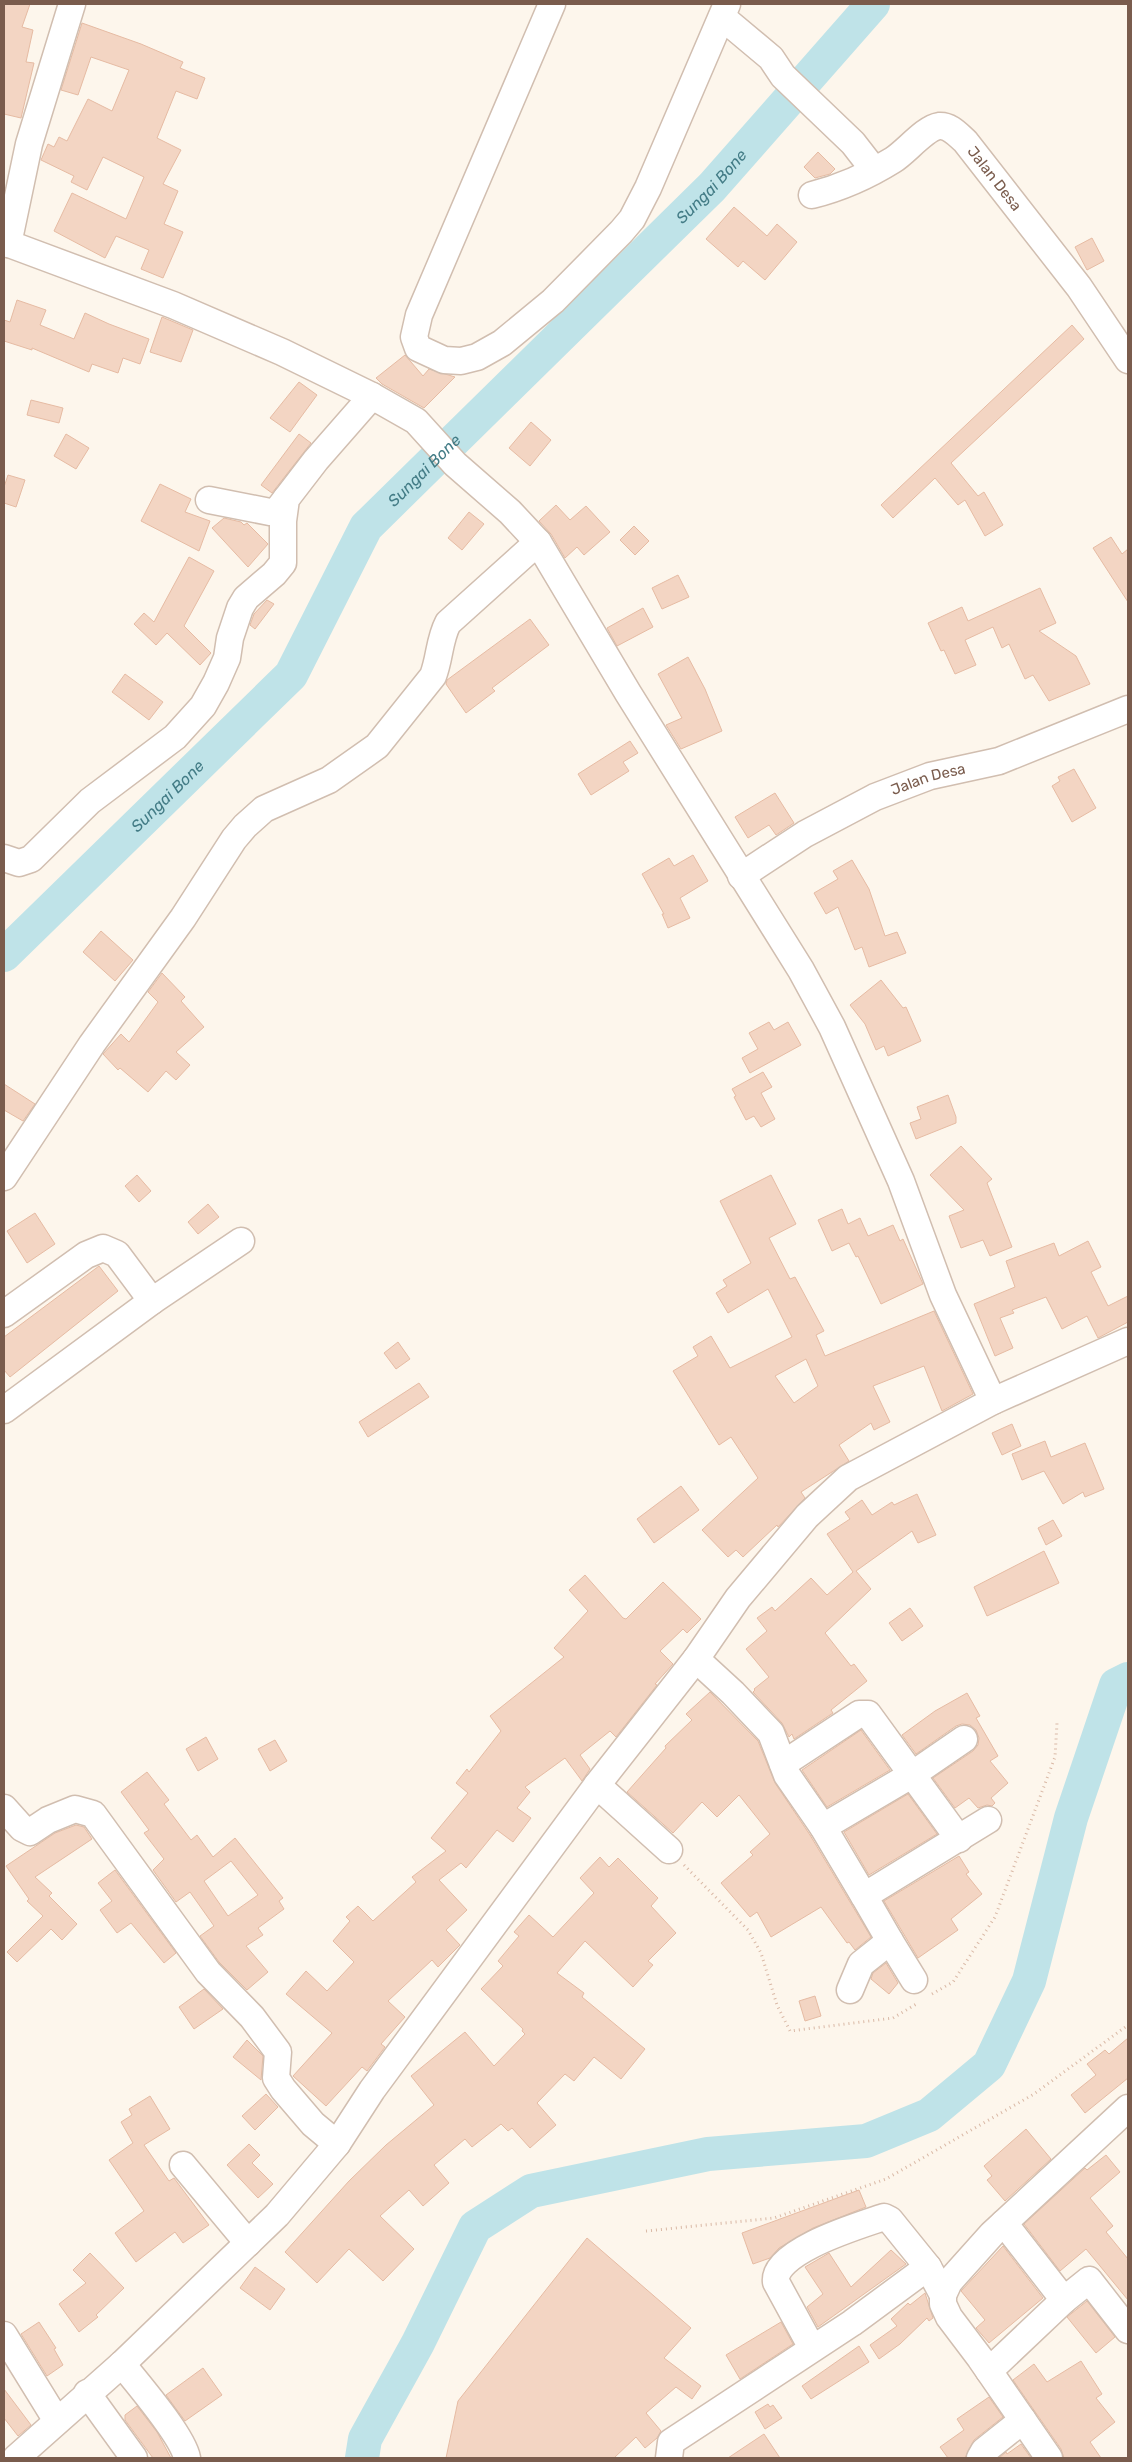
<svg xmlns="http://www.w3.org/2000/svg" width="1132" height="2462" font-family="Rubik,sans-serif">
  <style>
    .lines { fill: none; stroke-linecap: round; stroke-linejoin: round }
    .river { stroke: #bfe3e8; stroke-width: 34 }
    .building { fill: #f3d5c3; stroke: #e6bba3; fill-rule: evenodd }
    .minor-casing { stroke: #d1beb0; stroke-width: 29 }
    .path { stroke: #d9b8a5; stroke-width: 3; stroke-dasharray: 1 4; stroke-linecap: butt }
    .minor { stroke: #fff; stroke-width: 26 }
    .labels { text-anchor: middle; stroke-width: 4; stroke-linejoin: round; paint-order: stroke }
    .street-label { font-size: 15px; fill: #7a5c4d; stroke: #fffaf3 }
    .water-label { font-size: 16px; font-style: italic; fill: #437c86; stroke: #fffaf3 }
  </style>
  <rect width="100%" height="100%" fill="#fdf6ec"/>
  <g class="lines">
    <g class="river">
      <path id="s1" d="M4 955 291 675 366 527 712 187 873 4"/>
      <polyline points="362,2458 365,2439 418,2343 475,2227 531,2191 708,2154 866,2141 929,2115 989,2065 1029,1981 1071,1818 1116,1685 1128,1679"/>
    </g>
  </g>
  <g class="building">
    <polygon points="4,4 30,4 22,27 33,30 26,62 34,63 21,118 4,114"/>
    <polygon points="82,23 141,44 183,62 180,68 205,78 197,99 176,91 157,138 181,150 163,184 178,191 164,224 183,232 163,278 141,269 149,250 116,236 105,258 54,231 72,193 126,219 144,177 103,157 87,190 71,182 74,176 41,160 48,144 54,147 59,137 67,141 88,99 112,111 129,70 91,57 78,95 61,90"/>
    <polygon points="818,152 835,169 830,174 815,178 804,167"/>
    <polygon points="734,207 767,236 777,224 797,242 765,280 743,261 738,267 706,239"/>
    <polygon points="1092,238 1104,261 1087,270 1075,247"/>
    <polygon points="17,300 46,310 40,325 74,339 85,313 109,324 149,339 140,364 123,358 118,373 92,364 89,372 32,348 32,350 4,341 4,320 10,322"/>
    <polygon points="162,317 193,330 181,362 150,352"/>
    <polygon points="1072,325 1084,339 951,463 978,496 984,492 1003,525 985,536 965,500 958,505 935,478 893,518 881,505"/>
    <polygon points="405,355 423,376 429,369 455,377 424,408 382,384 376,378"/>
    <polygon points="299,382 317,395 290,432 270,418"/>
    <polygon points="31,400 63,408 59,423 27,415"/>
    <polygon points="531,422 551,440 530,466 509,448"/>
    <polygon points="66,434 89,448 76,469 54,456"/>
    <polygon points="299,434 311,443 272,493 261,485"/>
    <polygon points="8,475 25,480 16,507 4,503 4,487"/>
    <polygon points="160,484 191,499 185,512 210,521 199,551 141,521"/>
    <polygon points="556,505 570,520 586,506 610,532 584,555 577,547 565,558 551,534 539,521"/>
    <polygon points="469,512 484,524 462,550 448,538"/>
    <polygon points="224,518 241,522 244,525 247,523 268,544 248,567 212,528"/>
    <polygon points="634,526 649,541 635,555 620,540"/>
    <polygon points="1111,537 1122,554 1128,549 1128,602 1093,548"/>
    <polygon points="189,557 214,571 184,626 211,653 200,665 167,633 156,645 134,624 144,613 154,622"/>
    <polygon points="678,575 689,597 662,609 652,588"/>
    <polygon points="1040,588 1056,623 1039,631 1076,656 1090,684 1049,701 1033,675 1025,679 1009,644 1002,648 993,627 965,640 976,665 955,674 944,650 941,651 928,623 962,607 968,621"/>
    <polygon points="267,600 274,604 255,629 250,625 254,614"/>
    <polygon points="643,608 653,627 617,646 607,628"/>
    <polygon points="530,619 549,645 492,688 495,691 466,713 446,684 447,680"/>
    <polygon points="688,657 705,689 722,731 681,749 666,725 682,718 658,674"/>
    <polygon points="125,674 163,702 149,720 112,692"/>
    <polygon points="630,741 638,753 623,762 629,771 591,795 578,774"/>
    <polygon points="1074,769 1096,808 1072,822 1052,786 1060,781 1058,777"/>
    <polygon points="775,793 794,823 776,835 769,825 748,838 735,817"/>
    <polygon points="693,855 708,881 680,898 690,918 668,928 662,914 664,914 642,874 669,858 674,866"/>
    <polygon points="852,860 869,889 885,936 897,932 906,953 869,967 862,947 855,950 838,907 826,914 814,893 838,879 833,871"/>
    <polygon points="101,931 133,960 115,981 83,952"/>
    <polygon points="162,973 185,997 181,1001 204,1027 176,1052 190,1065 176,1080 166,1071 148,1092 120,1068 118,1070 103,1054 121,1034 129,1042 158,1002 148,992"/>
    <polygon points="881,980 903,1008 906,1007 921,1041 888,1056 884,1046 876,1050 865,1024 850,1005"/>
    <polygon points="769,1022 774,1030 788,1022 801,1045 750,1073 742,1058 758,1049 749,1033"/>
    <polygon points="763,1072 772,1087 761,1093 775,1119 761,1127 754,1116 746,1120 734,1097 736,1096 732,1089"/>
    <polygon points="4,1084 35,1104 23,1121 4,1110"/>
    <polygon points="948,1095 956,1117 956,1123 916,1139 910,1123 921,1119 917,1107"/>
    <polygon points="961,1146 992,1179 987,1183 1012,1247 990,1256 983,1240 961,1248 949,1216 964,1210 930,1175"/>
    <polygon points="137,1175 151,1191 139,1202 125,1186"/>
    <path d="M771 1175 796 1224 769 1238 790 1279 795 1277 824 1331 816 1335 825 1356 934 1311 973 1394 942 1411 924 1366 873 1386 890 1422 874 1430 871 1423 839 1445 849 1461 801 1492 805 1498 778 1527 777 1525 743 1557 736 1550 728 1557 702 1530 758 1478 731 1437 719 1445 673 1371 698 1356 693 1347 711 1336 730 1368 792 1337 768 1289 728 1313 716 1293 727 1286 723 1280 751 1263 720 1201ZM806 1359 818 1386 794 1403 775 1376Z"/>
    <polygon points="208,1204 219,1217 198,1234 188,1222"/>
    <polygon points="842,1209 848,1224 860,1218 868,1236 893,1225 900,1241 903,1239 923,1284 881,1304 858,1256 856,1257 849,1243 832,1251 818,1220"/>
    <polygon points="35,1213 55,1244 27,1263 7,1231"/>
    <polygon points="1088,1241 1101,1267 1091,1272 1108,1306 1128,1296 1128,1322 1098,1338 1087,1316 1062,1329 1046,1297 1012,1310 1014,1313 1000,1318 1013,1348 995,1356 974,1304 1015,1287 1006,1261 1054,1243 1059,1256"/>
    <polygon points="99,1266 118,1291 10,1377 4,1370 4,1337"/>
    <polygon points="398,1342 410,1359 396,1369 384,1353"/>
    <polygon points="419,1383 429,1397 368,1437 359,1422"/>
    <polygon points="1012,1424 1021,1446 1002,1455 992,1433"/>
    <polygon points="1045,1441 1051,1457 1085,1443 1104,1489 1085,1497 1083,1492 1063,1504 1044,1471 1022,1480 1012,1454"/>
    <polygon points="681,1486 699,1510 654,1543 637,1519"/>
    <polygon points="917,1494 936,1535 918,1543 912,1531 856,1571 871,1589 825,1633 851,1666 854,1664 867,1681 831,1710 833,1713 794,1739 792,1734 789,1737 782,1723 753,1692 755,1690 754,1689 769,1677 746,1649 767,1631 757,1618 772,1607 775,1611 811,1578 827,1595 853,1572 827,1534 850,1519 845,1512 862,1500 872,1515 892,1502 894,1505"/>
    <polygon points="1053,1520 1062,1536 1046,1545 1038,1528"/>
    <polygon points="1044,1551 1059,1583 987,1616 974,1587"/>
    <polygon points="585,1575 623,1618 626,1619 663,1582 701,1619 687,1633 683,1629 660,1651 673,1664 655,1684 657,1685 616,1737 610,1731 580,1755 590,1769 582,1781 565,1758 525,1787 530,1792 517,1808 531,1818 513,1842 497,1830 466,1868 461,1863 439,1880 467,1910 446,1930 460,1945 438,1967 432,1960 388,2001 405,2017 381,2044 385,2047 367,2071 362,2067 326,2106 293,2076 332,2033 286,1994 306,1971 327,1991 354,1962 333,1941 350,1921 346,1917 358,1906 373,1921 416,1882 412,1877 446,1851 431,1838 468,1793 456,1783 467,1769 469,1772 501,1731 490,1716 564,1657 554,1648 588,1611 569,1590"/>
    <polygon points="910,1608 923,1626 902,1641 889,1623"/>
    <polygon points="710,1692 758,1741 775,1783 810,1835 871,1937 855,1950 849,1942 847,1943 821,1907 771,1937 757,1912 750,1917 721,1883 753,1855 750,1852 770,1834 739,1795 717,1817 702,1802 673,1833 627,1792 666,1748 665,1746 692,1720 686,1714"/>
    <polygon points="967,1693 980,1716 976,1718 998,1756 990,1761 1008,1783 991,1798 995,1803 992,1806 987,1805 978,1808 969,1798 955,1808 933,1778 973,1751 978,1745 979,1738 976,1730 970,1725 962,1724 956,1726 916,1754 902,1735 935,1711"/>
    <polygon points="861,1730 890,1770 827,1807 802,1770"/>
    <polygon points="206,1737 218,1759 198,1771 186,1749"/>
    <polygon points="275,1740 287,1761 270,1771 258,1749"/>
    <path d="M147 1772 169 1800 164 1804 191 1840 197 1835 213 1857 235 1838 283 1898 279 1901 284 1909 258 1928 263 1935 246 1946 268 1972 247 1990 219 1962 200 1936 214 1926 190 1892 176 1902 153 1870 164 1859 144 1833 149 1830 121 1792ZM231 1861 258 1895 228 1916 204 1881Z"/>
    <polygon points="908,1794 937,1834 869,1875 844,1832"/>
    <polygon points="76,1825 84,1827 92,1839 35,1877 52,1893 49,1896 77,1924 62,1940 51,1929 17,1962 7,1952 43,1916 27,1901 29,1899 6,1866 55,1833"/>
    <polygon points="959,1856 969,1872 966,1874 982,1894 951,1919 958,1930 918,1958 884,1901"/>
    <polygon points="600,1857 609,1867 618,1858 658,1898 651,1906 676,1933 648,1961 653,1965 633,1987 585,1941 557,1973 584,1993 582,1997 645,2049 621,2079 594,2057 574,2081 565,2074 537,2103 556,2125 530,2148 512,2128 508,2131 501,2124 472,2147 465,2139 434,2165 449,2183 423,2206 409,2190 380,2216 414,2249 383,2281 349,2249 317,2283 285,2252 349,2181 386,2145 434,2105 411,2076 465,2032 494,2066 525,2034 522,2031 523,2029 481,1989 503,1966 498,1961 519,1936 514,1932 529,1915 553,1937 594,1893 580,1878"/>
    <polygon points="115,1870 176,1953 164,1963 131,1923 117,1933 100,1910 112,1901 98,1883"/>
    <polygon points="886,1963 898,1983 889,1994 871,1979 873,1973"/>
    <polygon points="204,1989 223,2009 194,2029 179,2007"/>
    <polygon points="815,1996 821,2016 805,2021 799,2001"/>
    <polygon points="1128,2038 1128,2078 1085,2113 1071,2095 1096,2075 1087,2064 1105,2050 1109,2054"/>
    <polygon points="247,2040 263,2056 261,2080 233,2057"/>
    <polygon points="266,2094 278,2107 255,2130 242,2116"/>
    <polygon points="150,2096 170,2129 144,2145 169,2181 174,2178 209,2225 183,2243 175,2232 136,2262 115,2233 144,2211 109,2160 133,2143 121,2122 132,2115 129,2109"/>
    <polygon points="1026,2129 1051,2159 1005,2201 987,2180 992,2176 984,2166"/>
    <polygon points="249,2144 260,2155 252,2163 273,2184 258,2198 227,2165"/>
    <polygon points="1106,2155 1120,2172 1090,2198 1113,2226 1106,2232 1128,2259 1128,2300 1086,2249 1060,2271 1024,2224 1085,2168 1087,2170"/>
    <polygon points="859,2190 866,2207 813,2228 779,2248 770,2258 753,2264 742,2233"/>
    <polygon points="587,2238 691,2328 664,2358 701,2386 692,2399 676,2387 646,2413 661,2431 657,2438 645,2448 636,2437 614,2458 446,2458 458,2401"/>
    <polygon points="1003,2246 1043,2298 989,2343 976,2328 985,2320 961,2291"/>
    <polygon points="891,2250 906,2264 818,2327 807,2307 823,2294 805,2267 829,2253 851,2287"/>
    <polygon points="90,2253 124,2288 96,2315 98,2317 79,2332 59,2304 86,2283 73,2270"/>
    <polygon points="255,2267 285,2289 270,2310 240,2288"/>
    <polygon points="925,2293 933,2318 929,2321 927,2318 900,2344 879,2359 870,2345 897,2326 891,2319 908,2303 910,2305"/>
    <polygon points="1087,2301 1115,2337 1096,2353 1067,2317"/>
    <polygon points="39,2322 56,2348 54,2349 63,2365 47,2376 21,2334"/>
    <polygon points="781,2322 793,2344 740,2379 726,2355"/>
    <polygon points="859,2346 869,2362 811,2399 802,2386"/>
    <polygon points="1081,2361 1102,2394 1096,2398 1115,2422 1090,2442 1101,2458 1064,2458 1061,2449 1013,2380 1034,2364 1047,2382"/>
    <polygon points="203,2368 222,2395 185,2421 166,2395"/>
    <polygon points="4,2389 31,2425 18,2436 4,2418"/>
    <polygon points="989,2397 1003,2417 974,2440 965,2458 948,2458 940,2447 964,2430 957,2419"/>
    <polygon points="768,2404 770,2407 773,2405 782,2418 765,2429 755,2412"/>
    <polygon points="137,2406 157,2432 171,2458 153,2458 125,2420 125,2415"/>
    <polygon points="764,2434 780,2458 728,2458"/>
    <polygon points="1021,2444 1031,2458 999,2458 1006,2452 1007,2454"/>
  </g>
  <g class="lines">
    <g class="minor-casing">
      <g id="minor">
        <polyline points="552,4 419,315 414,337 418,348 444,360 461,361 477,357 502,343 553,301 621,232 632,219 648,188 727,4"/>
        <polyline points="722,17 771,58 783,76 853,143 874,170"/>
        <path id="s2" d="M812 195C840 188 869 175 893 160 906 152 925 128 939 126 950 125 958 135 965 141L1079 287 1128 360"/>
        <polyline points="4,242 173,305 282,352 372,396 416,421 455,464 510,512 538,542 628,693 801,970 832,1027 901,1181 943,1295 993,1401"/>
        <polyline points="8,244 29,144 72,4"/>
        <polyline points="209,500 270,512 276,512 286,499"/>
        <polyline points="4,858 19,863 31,859 90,801 175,737 203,706 216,683 227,658 230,638 240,608 246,598 274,574 283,563 283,521 286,499 316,460 372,396"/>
        <path id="s3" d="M741 876 805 834 875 797 930 776 999 761 1128 709"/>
        <path d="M4 1177 92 1044 183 918 234 839 245 826 264 809 329 780 377 746 433 676C440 658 439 640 448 623L538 542"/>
        <polyline points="4,1314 86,1255 103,1248 117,1254 152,1301"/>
        <polyline points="4,1410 152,1301 241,1241"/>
        <polyline points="696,1659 733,1693 771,1733 787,1775 823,1827 864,1896 988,1820"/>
        <polyline points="783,1764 859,1714 868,1714 959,1839"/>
        <polyline points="597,1785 669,1850"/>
        <polyline points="4,1808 22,1828 30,1832 48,1820 75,1809 93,1814 208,1972 252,2017 278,2052 276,2078 283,2089 313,2124 337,2144"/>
        <polyline points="823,1827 913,1774 964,1739"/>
        <polyline points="890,1941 914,1980"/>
        <polyline points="850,1990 861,1964 890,1941 864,1896"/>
        <polyline points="183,2165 248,2243"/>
        <polyline points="1064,2300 1089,2280 1128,2330"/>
        <polyline points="4,2335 57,2421"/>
        <path d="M812 2348 776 2282C772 2251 861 2225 884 2217L890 2220 928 2267"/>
        <path d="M122 2364C138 2384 183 2436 187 2458"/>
        <polyline points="989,2371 1064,2300 1004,2223"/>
        <polyline points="87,2393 134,2458"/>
        <polyline points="16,2458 122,2364 277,2215 337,2144 372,2090 597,1785 696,1659 738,1598 807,1516 848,1478 993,1401 1128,1341"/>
        <polyline points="669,2458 671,2442 852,2323 928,2267 943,2295"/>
        <polyline points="980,2458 984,2451 1023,2420"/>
        <polyline points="1049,2458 980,2358 949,2317 943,2304 943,2295 949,2282 992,2234 1128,2108"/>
      </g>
    </g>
    <g class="path">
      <polyline points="684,1865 748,1930 761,1953 777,2005 790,2031 893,2018 918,2003"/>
      <polyline points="932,1994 953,1982 995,1917 1055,1757 1057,1723"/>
      <polyline points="646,2231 774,2218 886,2179 1034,2094 1128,2025"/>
    </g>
    <use href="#minor" class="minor"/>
  </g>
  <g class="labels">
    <g class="street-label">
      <text dy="5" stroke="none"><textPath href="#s2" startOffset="225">Jalan Desa</textPath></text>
      <text dy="5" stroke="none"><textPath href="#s3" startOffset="212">Jalan Desa</textPath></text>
    </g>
    <g class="water-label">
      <text dy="6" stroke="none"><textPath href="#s1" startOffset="1052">Sungai Bone</textPath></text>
      <text dy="6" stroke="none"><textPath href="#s1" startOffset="648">Sungai Bone</textPath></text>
      <text dy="6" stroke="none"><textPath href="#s1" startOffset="228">Sungai Bone</textPath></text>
    </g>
  </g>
  <rect width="1132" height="2462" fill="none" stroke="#7a5c4d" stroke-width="10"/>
</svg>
